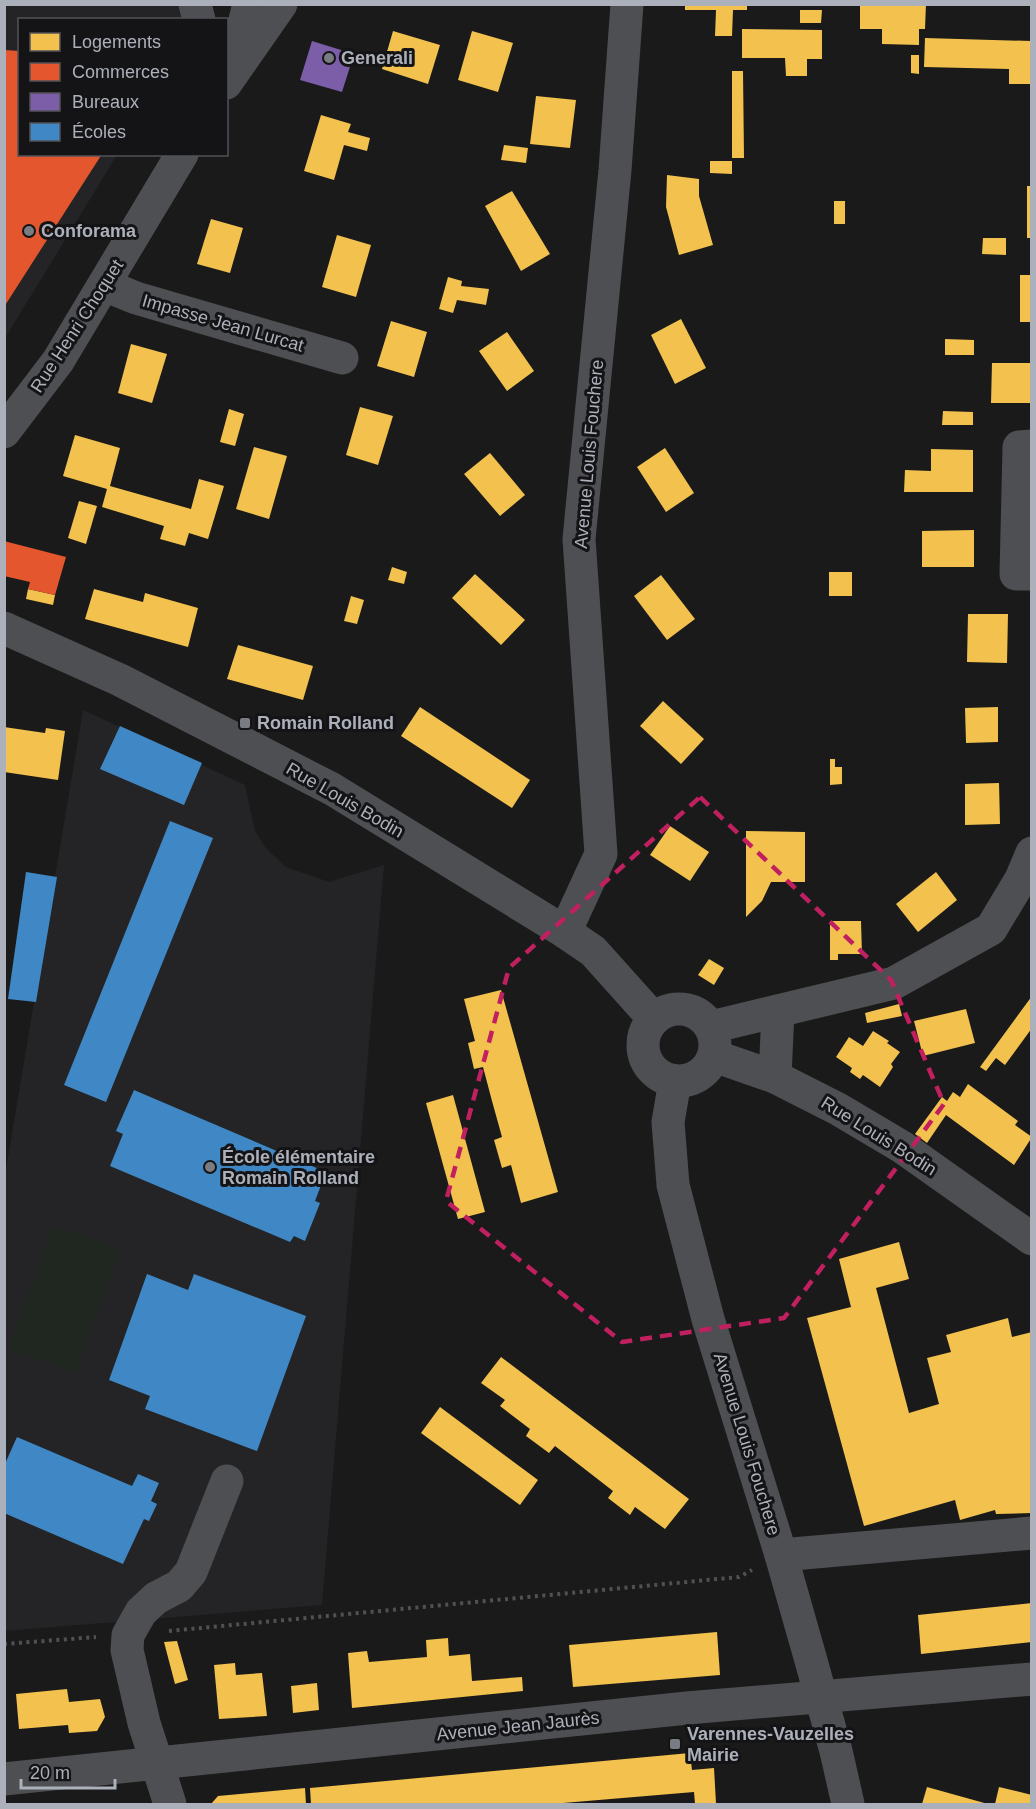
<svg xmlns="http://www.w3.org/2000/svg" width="1036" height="1809" font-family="Helvetica,sans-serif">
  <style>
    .built { fill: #242426 }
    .green { fill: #202721 }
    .homes { fill: #f2c14e }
    .shops { fill: #e4572e }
    .offices { fill: #7b5ea7 }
    .schools { fill: #3f88c5 }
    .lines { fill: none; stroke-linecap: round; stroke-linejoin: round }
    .path { stroke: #505154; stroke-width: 4; stroke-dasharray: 3 4.5; stroke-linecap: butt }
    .minor { stroke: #4e4f53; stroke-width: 33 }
    .marked { fill: none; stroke: #c12060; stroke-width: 4.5; stroke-dasharray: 12 8; stroke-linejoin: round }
    .poi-dot { fill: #797c82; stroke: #141416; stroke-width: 2 }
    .labels { text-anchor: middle; stroke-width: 6; stroke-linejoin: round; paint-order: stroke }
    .poi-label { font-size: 18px; font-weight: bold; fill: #acb0ba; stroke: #141416; text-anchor: start }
    .street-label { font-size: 18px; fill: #acb0ba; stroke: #141416 }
  </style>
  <rect width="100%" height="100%" fill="#1a1a1a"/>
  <g class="built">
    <polygon points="5,5 208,5 199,19 20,20 20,154 117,155 5,338"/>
    <polygon points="83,710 245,785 255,831 266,848 286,867 329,882 384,865 322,1605 5,1631 5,1175"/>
  </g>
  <polygon class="green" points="54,1225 120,1250 75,1372 9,1348"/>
  <g class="homes">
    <polygon points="685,4 747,4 747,10 733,10 732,36 715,36 716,10 685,10"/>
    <polygon points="860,4 926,4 925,29 919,29 919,45 882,44 882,29 860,29"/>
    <polygon points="800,10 822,10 821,23 800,23"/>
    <polygon points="742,29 822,30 822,59 807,59 807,76 786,76 785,58 742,58"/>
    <polygon points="393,31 440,45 428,84 382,69"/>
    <polygon points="472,31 513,43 498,92 458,80"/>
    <polygon points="925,38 1031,41 1032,84 1009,84 1009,69 924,67"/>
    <polygon points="911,55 919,55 919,74 911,73"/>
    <polygon points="732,71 743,71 744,158 732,158"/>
    <polygon points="536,96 576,100 570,148 530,144"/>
    <polygon points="321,115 351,124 348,132 370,138 367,151 344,145 334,180 304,171"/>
    <polygon points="504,145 528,148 526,163 501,160"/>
    <polygon points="710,161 732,161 732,174 710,173"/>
    <polygon points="667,175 699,179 699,196 713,245 679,255 666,207"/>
    <rect x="1027" y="186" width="5" height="52"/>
    <polygon points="512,191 550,254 521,271 485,206"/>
    <rect x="834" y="201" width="11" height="23"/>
    <polygon points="211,219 243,228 230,273 197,264"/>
    <polygon points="337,235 371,245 356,297 322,287"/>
    <polygon points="983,238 1006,238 1006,255 982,254"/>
    <rect x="1020" y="275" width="12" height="47"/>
    <polygon points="448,277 462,281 461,286 489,289 486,305 457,300 453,313 439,309"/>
    <polygon points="681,319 706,368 675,384 651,335"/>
    <polygon points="391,321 427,332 414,377 377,366"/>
    <polygon points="507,332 534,371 507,391 479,351"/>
    <polygon points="945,339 974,340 974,355 945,355"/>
    <polygon points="131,344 167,354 152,403 118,393"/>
    <polygon points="992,363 1032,363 1032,403 991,403"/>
    <polygon points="360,407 393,416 378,465 346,455"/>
    <polygon points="229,409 244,414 235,446 220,442"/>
    <polygon points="943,411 973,412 973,425 942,425"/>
    <polygon points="75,435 120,448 110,486 191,509 199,479 224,486 208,539 189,533 185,546 160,539 164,526 102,507 107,489 63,476"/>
    <polygon points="254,447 287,456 269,519 236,509"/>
    <polygon points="665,448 694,493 666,512 637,467"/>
    <polygon points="931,449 973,450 973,492 904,492 905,470 931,471"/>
    <polygon points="490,453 525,495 500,516 464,474"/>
    <polygon points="79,501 97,506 86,544 68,538"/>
    <polygon points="974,530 974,567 922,567 922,531"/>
    <polygon points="392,567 407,572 404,584 388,580"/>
    <rect x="829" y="572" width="23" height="24"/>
    <polygon points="475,574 525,620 501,645 452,598"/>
    <polygon points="661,575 695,619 667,640 634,596"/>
    <polygon points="28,589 55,595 53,605 26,599"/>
    <polygon points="94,589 143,602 145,593 198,608 188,647 85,619"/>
    <polygon points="351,596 364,600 357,624 344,621"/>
    <polygon points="968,614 1008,614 1007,663 967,662"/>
    <polygon points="238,645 313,666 303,700 227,679"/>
    <polygon points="663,701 704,739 681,764 640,726"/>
    <polygon points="420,707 530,780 512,808 401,736"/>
    <polygon points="998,707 998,742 966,743 965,708"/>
    <polygon points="4,727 45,733 46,728 65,731 58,780 4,772"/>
    <polygon points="830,759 835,759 835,767 842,767 842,784 830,785"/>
    <polygon points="999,783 1000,824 965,825 965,784"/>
    <polygon points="670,826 709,852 690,881 650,855"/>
    <polygon points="746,831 805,832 805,882 771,882 762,901 746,917"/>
    <polygon points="936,872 957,900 918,932 896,904"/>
    <polygon points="830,921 861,921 862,954 838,954 838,960 830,960"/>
    <polygon points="709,959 724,968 714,985 698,975"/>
    <polygon points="501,990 558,1192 521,1203 511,1165 502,1168 494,1140 502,1137 492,1101 483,1067 474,1069 468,1043 475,1041 464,999"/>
    <polygon points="1032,996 1032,1028 1005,1065 996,1058 986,1071 980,1067"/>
    <polygon points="899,1004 902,1016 867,1023 865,1013"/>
    <polygon points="966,1009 975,1043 923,1056 914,1021"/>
    <polygon points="873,1031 889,1041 887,1043 900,1052 891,1064 893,1067 880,1087 863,1075 860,1079 850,1072 852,1068 836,1057 849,1037 863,1046"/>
    <polygon points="968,1084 1018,1121 1015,1125 1032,1137 1014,1165 946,1115 927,1143 915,1134 942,1097 947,1101 953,1092 960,1097"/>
    <polygon points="453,1095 485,1212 458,1219 426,1103"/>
    <polygon points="899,1242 909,1279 876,1288 909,1413 939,1404 927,1358 951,1352 946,1335 1008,1318 1012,1337 1032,1332 1032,1513 996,1514 995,1510 960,1520 955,1500 864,1526 807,1318 851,1307 839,1259"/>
    <polygon points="501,1357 689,1499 665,1529 635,1507 630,1515 608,1498 613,1491 555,1446 549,1453 526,1436 530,1429 500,1406 505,1400 481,1383"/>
    <polygon points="440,1407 538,1480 520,1505 421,1433"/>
    <polygon points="1032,1603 1032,1642 921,1654 918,1615"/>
    <polygon points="717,1632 720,1675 573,1687 569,1645"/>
    <polygon points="448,1638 449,1656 470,1654 472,1681 522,1677 523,1691 352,1708 348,1653 367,1651 369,1662 427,1657 426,1640"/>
    <polygon points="177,1641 188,1680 175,1684 164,1642"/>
    <polygon points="235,1663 236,1675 262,1673 267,1716 219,1719 214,1665"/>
    <polygon points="317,1683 319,1710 293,1713 291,1686"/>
    <polygon points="67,1689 69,1702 100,1699 105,1717 97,1731 69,1733 68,1725 19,1729 16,1694"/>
    <polygon points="690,1753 692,1770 714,1768 716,1803 695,1804 694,1792 563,1803 563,1804 311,1804 310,1788"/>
    <polygon points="927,1787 988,1804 922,1804"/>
    <polygon points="999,1787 1032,1795 1032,1804 995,1804"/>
    <polygon points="305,1788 306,1804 211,1804 218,1796"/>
  </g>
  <g class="shops">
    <polygon points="4,50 20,51 20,154 102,154 4,307"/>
    <polygon points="4,541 66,557 55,595 28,589 30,582 4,576"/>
  </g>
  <polygon class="offices" points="312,41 354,54 342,92 300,80"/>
  <g class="schools">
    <polygon points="120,726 202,763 184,805 100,769"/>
    <polygon points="170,821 213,838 106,1102 64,1085"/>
    <polygon points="26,872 57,877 36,1002 8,999"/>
    <polygon points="134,1090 326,1172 315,1201 320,1203 305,1241 294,1236 290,1242 110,1166 123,1134 116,1131"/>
    <polygon points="147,1274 188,1290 194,1274 306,1316 257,1451 145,1409 150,1396 109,1380"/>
    <polygon points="17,1437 132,1486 138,1474 159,1483 151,1501 157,1504 149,1521 144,1519 123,1564 4,1513 4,1466"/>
  </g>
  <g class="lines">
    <g class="path">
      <polyline points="169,1631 739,1577 752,1570"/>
      <polyline points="4,1644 96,1637"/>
    </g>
    <g class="minor">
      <polyline points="195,4 199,20"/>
      <polyline points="236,57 249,4"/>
      <polyline points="226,83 281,4"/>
      <polyline points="104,285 136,298 342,358"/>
      <polyline points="4,432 58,361 182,154"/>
      <polyline points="1032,446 1019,447 1016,574 1032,574"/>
      <polyline points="4,628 120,680 332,789 565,932 593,951 654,1019"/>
      <polyline points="565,932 601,854 579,539 615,170 627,4"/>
      <circle cx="679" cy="1045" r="36"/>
      <polyline points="711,1027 894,983 991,929 1021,879 1032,853"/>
      <polyline points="714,1056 775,1077 838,1109 902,1147 1032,1239"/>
      <polyline points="775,1077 778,1011"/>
      <polyline points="675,1081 668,1122 673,1185 708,1319 781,1555 810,1657 836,1751 848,1804"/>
      <polyline points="781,1555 1032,1533"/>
      <polyline points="4,1779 687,1708 1032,1679"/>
      <polyline points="170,1804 144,1723 127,1650 128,1635 141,1612 156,1598 179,1586 191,1572 227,1481"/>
    </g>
  </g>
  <path class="marked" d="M700 797 891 980 944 1104 784 1318 622 1342 446 1201 509 968Z"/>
  <g class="poi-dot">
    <circle cx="329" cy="58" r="6"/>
    <circle cx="29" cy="231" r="6"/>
    <rect x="239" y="717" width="12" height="12" rx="3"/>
    <circle cx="210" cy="1167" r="6"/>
    <rect x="669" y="1738" width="12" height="12" rx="3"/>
  </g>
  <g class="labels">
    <g class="poi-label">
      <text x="341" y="64">Generali</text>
      <text x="41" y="237">Conforama</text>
      <text x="257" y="729">Romain Rolland</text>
      <text x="222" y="1163">École élémentaire<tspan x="222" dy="21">Romain Rolland</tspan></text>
      <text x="687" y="1740">Varennes-Vauzelles<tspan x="687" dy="21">Mairie</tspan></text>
    </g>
    <g class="street-label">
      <text transform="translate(223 323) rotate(16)" y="6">Impasse Jean Lurcat</text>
      <text transform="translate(77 326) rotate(-57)" y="6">Rue Henri Choquet</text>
      <text transform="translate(589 454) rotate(-85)" y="6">Avenue Louis Fouchere</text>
      <text transform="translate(345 800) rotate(30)" y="6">Rue Louis Bodin</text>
      <text transform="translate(879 1136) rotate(32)" y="6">Rue Louis Bodin</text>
      <text transform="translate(747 1444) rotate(73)" y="6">Avenue Louis Fouchere</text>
      <text transform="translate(518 1726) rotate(-6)" y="6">Avenue Jean Jaurès</text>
    </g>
  </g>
  <rect width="1036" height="1809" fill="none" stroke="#acb0ba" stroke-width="12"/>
  <rect x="18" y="18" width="210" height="138" fill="#141416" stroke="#515258" stroke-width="1.5"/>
  <rect x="30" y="33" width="30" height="18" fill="#f2c14e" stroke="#515258" stroke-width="1.5"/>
  <text x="72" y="48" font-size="18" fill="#acb0ba">Logements</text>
  <rect x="30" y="63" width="30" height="18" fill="#e4572e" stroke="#515258" stroke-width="1.5"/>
  <text x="72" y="78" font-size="18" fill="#acb0ba">Commerces</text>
  <rect x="30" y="93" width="30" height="18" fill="#7b5ea7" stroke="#515258" stroke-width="1.5"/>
  <text x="72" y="108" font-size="18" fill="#acb0ba">Bureaux</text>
  <rect x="30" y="123" width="30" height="18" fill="#3f88c5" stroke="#515258" stroke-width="1.5"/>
  <text x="72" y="138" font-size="18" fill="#acb0ba">Écoles</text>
  <path d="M21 1779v9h94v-9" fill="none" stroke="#acb0ba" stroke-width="3"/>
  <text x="30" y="1779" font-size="18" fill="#acb0ba" stroke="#141416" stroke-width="4.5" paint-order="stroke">20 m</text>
</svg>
